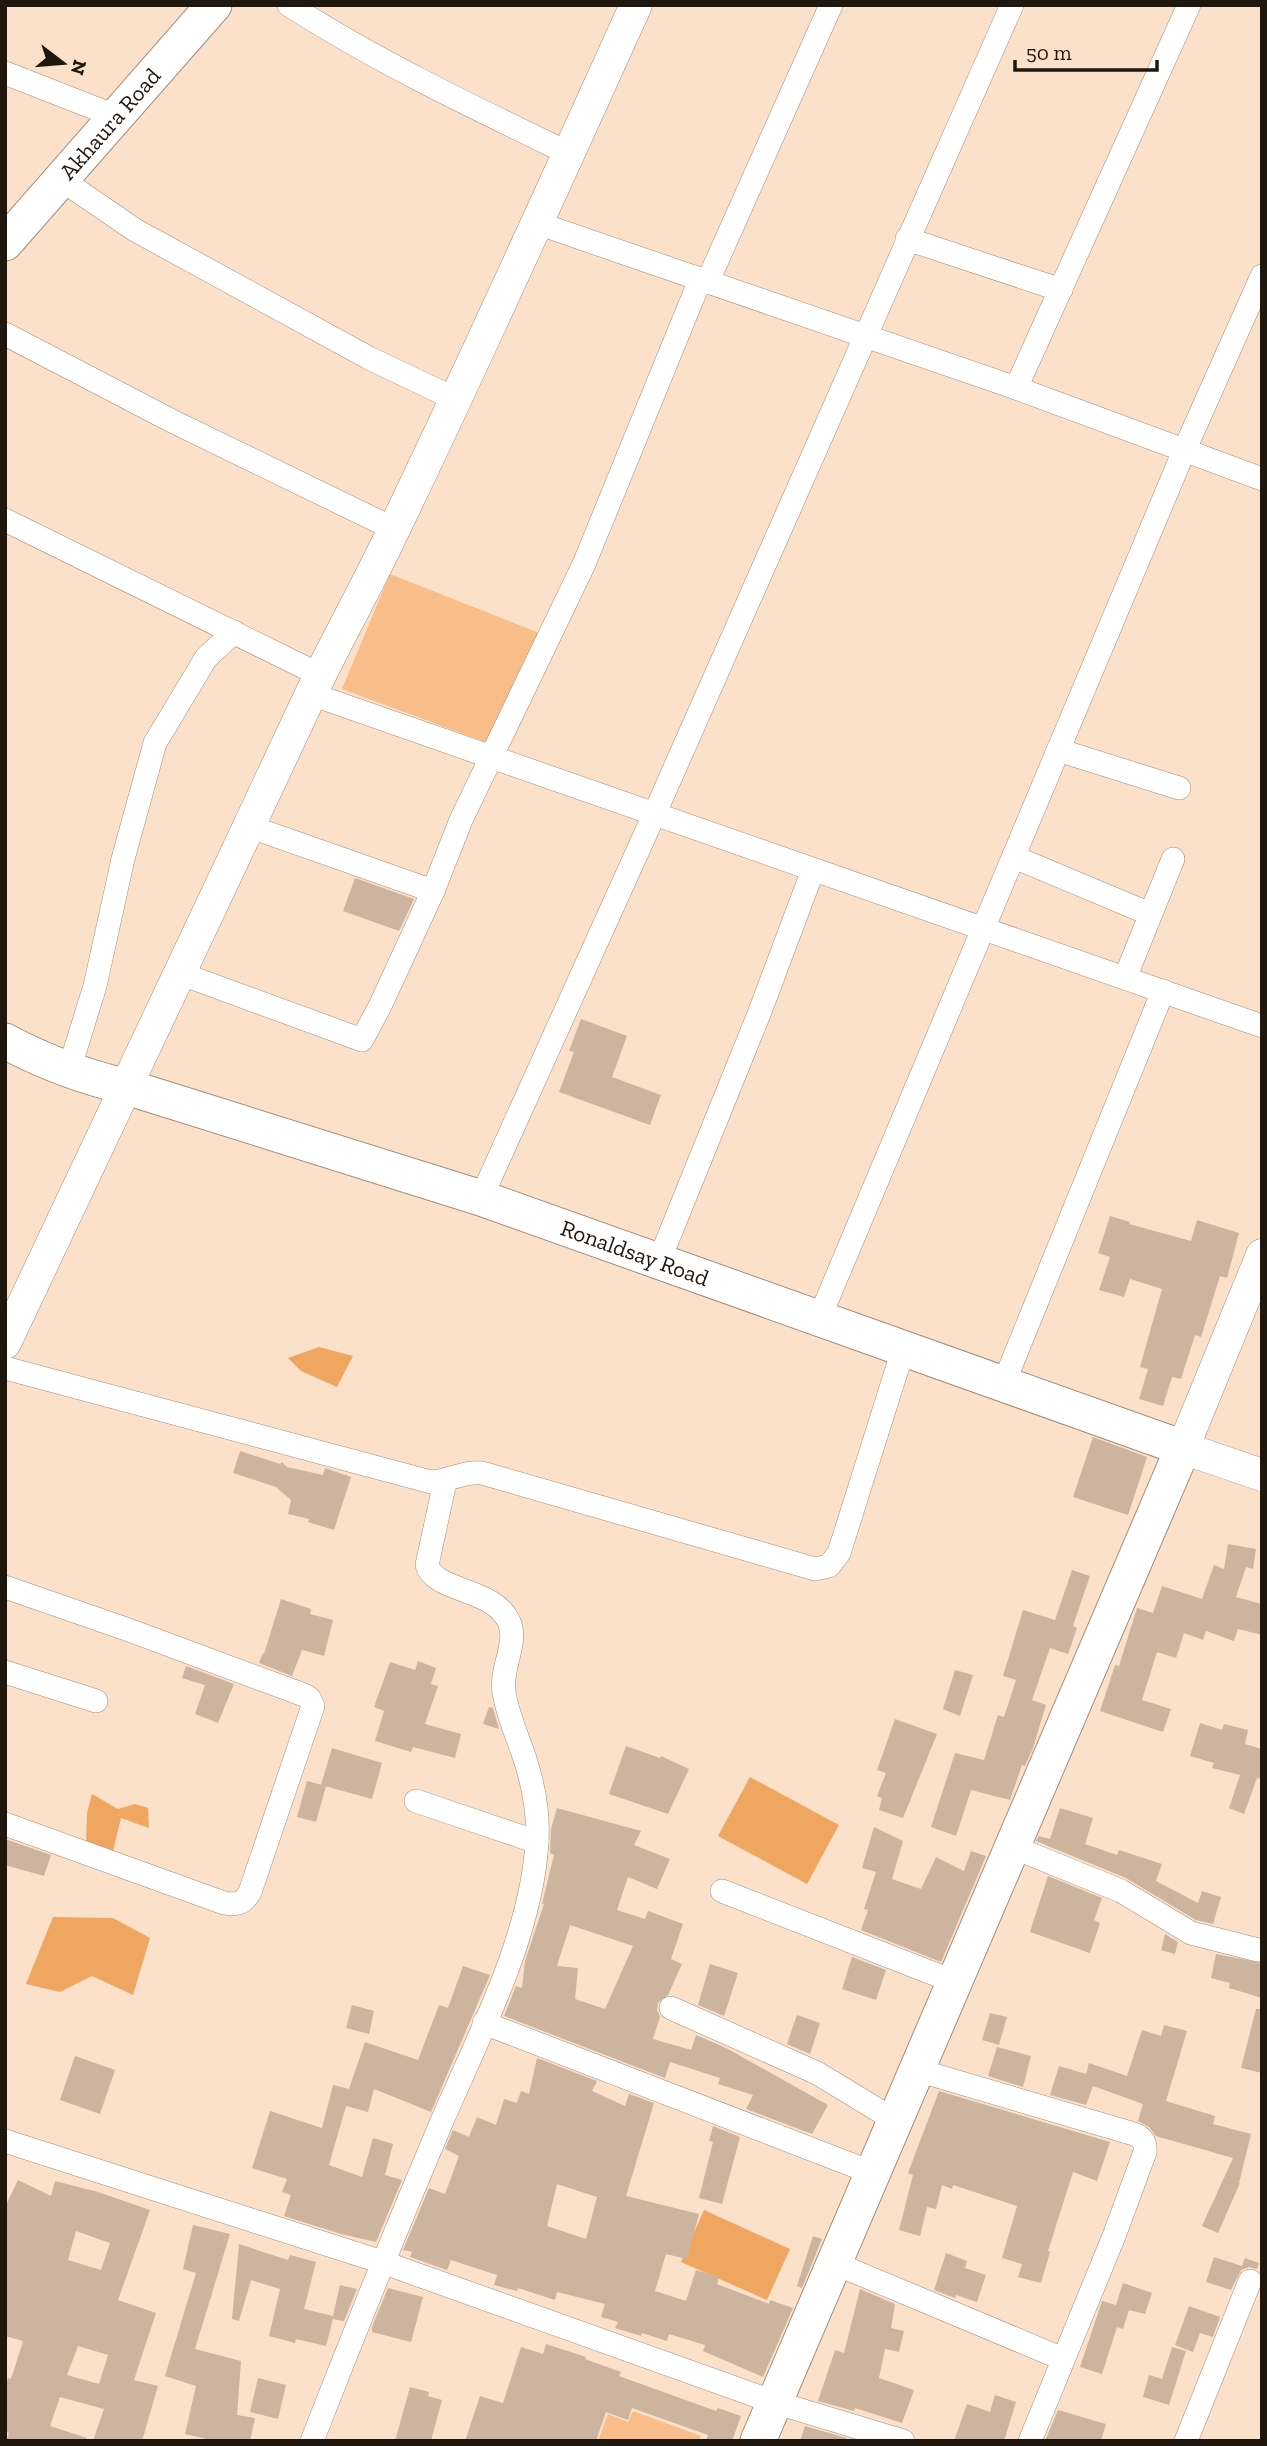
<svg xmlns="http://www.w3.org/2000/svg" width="1267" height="2446" font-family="'Zilla Slab',serif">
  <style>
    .green { fill: #f8bd89 }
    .water { fill: #efa661 }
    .building { fill: #cdb49f; fill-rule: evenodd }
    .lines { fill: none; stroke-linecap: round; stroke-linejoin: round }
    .street-casing { stroke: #a58d78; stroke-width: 24 }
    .secondary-casing { stroke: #a58d78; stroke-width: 33 }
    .primary-casing { stroke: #a58d78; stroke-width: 37 }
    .street { stroke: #fff; stroke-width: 23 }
    .secondary { stroke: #fff; stroke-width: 32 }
    .primary { stroke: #fff; stroke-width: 35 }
    .labels { text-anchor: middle; stroke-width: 6; stroke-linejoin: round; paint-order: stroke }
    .street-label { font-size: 23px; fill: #1f160e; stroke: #fbe0ca }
  </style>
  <rect width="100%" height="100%" fill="#fbe0ca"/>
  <g class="green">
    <polygon points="390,574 539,633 488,743 342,689"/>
    <polygon points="633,2411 701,2436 699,2441 598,2441 608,2414 628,2422"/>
  </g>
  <g class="water">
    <polygon points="319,1347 353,1356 337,1387 301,1371 288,1358"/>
    <polygon points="750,1777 839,1825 807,1884 718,1836"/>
    <polygon points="92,1794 118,1809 135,1804 148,1808 149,1828 121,1818 113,1851 86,1845 87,1813"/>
    <polygon points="53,1917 113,1918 150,1938 133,1995 92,1976 60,1992 26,1984"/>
    <polygon points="704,2210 790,2249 767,2300 681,2262"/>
  </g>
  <g class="building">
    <polygon points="355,878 414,899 399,931 343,911"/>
    <polygon points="581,1019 627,1036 612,1077 661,1095 650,1125 559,1092 574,1052 569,1051"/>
    <polygon points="1110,1216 1130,1222 1129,1224 1191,1241 1197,1220 1239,1233 1227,1278 1220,1276 1201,1337 1195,1335 1181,1379 1172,1377 1163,1406 1139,1399 1148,1369 1140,1367 1162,1289 1130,1279 1124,1297 1099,1290 1110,1257 1098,1253"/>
    <polygon points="1093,1437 1147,1457 1128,1515 1073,1497"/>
    <polygon points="240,1451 280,1464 282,1462 287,1467 323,1475 325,1468 351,1477 334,1530 308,1522 309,1519 288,1514 291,1500 276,1487 233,1473"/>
    <polygon points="1228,1544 1256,1549 1253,1569 1246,1567 1236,1597 1262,1604 1262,1635 1238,1629 1234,1641 1206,1631 1203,1640 1184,1633 1176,1658 1157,1652 1142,1700 1171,1709 1163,1732 1100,1711 1115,1665 1119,1666 1137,1608 1153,1613 1162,1586 1202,1599 1214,1565 1224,1569"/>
    <polygon points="1072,1570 1090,1576 1073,1626 1077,1628 1068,1654 1050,1648 1032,1700 1046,1705 1033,1748 1025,1766 1022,1765 1010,1800 971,1790 956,1836 931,1827 955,1753 984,1760 998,1715 1004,1717 1016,1680 1003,1676 1023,1610 1055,1620"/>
    <polygon points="281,1599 311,1609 310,1614 333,1620 324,1656 302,1650 292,1676 259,1663 263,1653 264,1654"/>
    <polygon points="418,1661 436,1668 431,1684 438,1686 425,1724 461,1734 455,1758 413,1747 411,1752 375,1741 384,1711 374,1707 390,1662 415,1670"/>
    <polygon points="186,1666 234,1684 218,1723 195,1714 205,1685 182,1678"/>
    <polygon points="955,1670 973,1675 960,1716 943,1709"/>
    <polygon points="489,1707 493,1708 499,1729 483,1724"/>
    <polygon points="895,1719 937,1734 903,1818 879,1810 882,1798 877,1796 886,1773 877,1770"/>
    <polygon points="1200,1723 1222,1730 1224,1724 1248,1730 1245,1744 1262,1749 1262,1779 1257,1778 1244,1814 1229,1808 1240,1775 1212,1768 1214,1763 1190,1756"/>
    <polygon points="626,1746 660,1758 661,1756 689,1769 668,1814 609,1794"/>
    <polygon points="332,1748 382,1763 372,1799 321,1785"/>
    <polygon points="307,1781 326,1786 316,1822 297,1817"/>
    <path d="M557 1808 641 1831 634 1845 670 1859 657 1889 628 1877 617 1910 645 1919 648 1911 683 1924 671 1959 682 1964 668 1995 658 2003 657 2010 660 2017 653 2039 691 2050 696 2035 726 2048 828 2105 812 2134 746 2109 753 2095 718 2084 720 2078 670 2062 665 2078 504 2016 516 1986 522 1988 525 1961 544 1904H542L554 1855 550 1853 551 1829ZM570 1925 633 1946 605 2009 575 1999 578 1968 557 1966Z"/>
    <polygon points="1060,1808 1093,1818 1085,1844 1117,1855 1119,1850 1162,1864 1156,1881 1198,1903 1202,1891 1221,1897 1213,1924 1196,1920 1126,1878 1036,1841 1039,1836 1050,1839"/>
    <polygon points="874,1827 903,1841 892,1879 921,1889 936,1857 964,1871 971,1851 986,1856 941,1962 861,1930 868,1910 864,1909 876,1872 862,1868"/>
    <polygon points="5,1839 51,1855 44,1876 5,1865"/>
    <polygon points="1048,1876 1102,1898 1094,1920 1100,1923 1090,1953 1030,1932"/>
    <polygon points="1165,1934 1178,1942 1175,1954 1161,1950"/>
    <polygon points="1216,1954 1262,1963 1262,1998 1229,1988 1230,1983 1211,1978"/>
    <polygon points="852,1957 886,1970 876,2000 842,1989"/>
    <polygon points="710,1964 738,1973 724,2016 698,2005"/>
    <polygon points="463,1966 490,1975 431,2112 374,2089 368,2112 346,2106 329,2165 362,2177 373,2138 393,2144 385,2175 402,2180 376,2242 341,2234 284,2216 291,2195 282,2192 287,2179 252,2168 270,2111 322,2128 333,2085 349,2089 365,2042 418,2060 439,2005 448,2008"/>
    <polygon points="352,2005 374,2011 369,2034 346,2028"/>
    <polygon points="1256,2009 1262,2009 1262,2073 1241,2068"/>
    <polygon points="990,2013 1007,2017 999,2045 982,2040"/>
    <polygon points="797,2015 820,2023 810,2054 787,2044"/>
    <polygon points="1164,2025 1187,2031 1166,2101 1215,2116 1213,2124 1251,2134 1239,2183 1240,2183 1218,2233 1202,2226 1233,2158 1156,2136 1149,2127 1138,2121 1143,2104 1093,2086 1086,2105 1050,2095 1059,2066 1086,2074 1089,2063 1127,2076 1142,2030 1161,2036"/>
    <polygon points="997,2047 1031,2056 1023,2087 988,2076"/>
    <polygon points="75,2056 115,2070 100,2114 60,2100"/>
    <path d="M537 2058 597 2081 592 2091 625 2106 629 2094 654 2103 626 2196 699 2214 687 2259 666 2254 655 2291 686 2301 696 2270 719 2277 717 2284 769 2304 770 2300 793 2308 763 2377 703 2351 705 2345 669 2334 667 2341 642 2333 641 2336 615 2328 618 2322 601 2317 605 2304 557 2292 555 2300 518 2288 517 2291 494 2285 497 2275 451 2260 447 2270 410 2257 412 2252 403 2250 429 2188 445 2194 459 2156 445 2149 453 2130 469 2137 477 2117 496 2125 504 2099 517 2103 521 2091 529 2094ZM557 2184 597 2197 586 2239 547 2226Z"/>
    <polygon points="939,2091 1110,2142 1097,2181 1073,2172 1048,2251 1050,2252 1041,2283 1018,2277 1022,2264 1002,2258 1017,2206 953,2185 952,2189 942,2185 936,2209 927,2207 920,2236 899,2230 913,2175 908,2173"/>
    <polygon points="713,2126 740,2137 722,2204 699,2198 713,2142 709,2141"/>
    <path d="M18 2180 51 2196 55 2181 98 2192 150 2210 118 2300 156 2313 134 2380 158 2386 142 2441H93L104 2409 60 2397 50 2426 87 2438 86 2441H6L9 2433 5 2431V2387L8 2378 11 2379 23 2341 5 2336V2207ZM76 2231 110 2243 101 2270 68 2260ZM78 2346 108 2355 99 2384 67 2375Z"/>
    <polygon points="193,2225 230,2234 195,2349 241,2361 237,2415 255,2418 250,2441 216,2441 185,2434 196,2386 165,2376 196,2273 183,2269"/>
    <polygon points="813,2236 822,2239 802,2288 797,2286"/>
    <polygon points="239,2244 288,2260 290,2255 316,2262 304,2309 333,2316 340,2285 357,2289 344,2321 333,2319 326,2346 296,2339 295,2343 269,2336 280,2289 251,2280 239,2321 232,2319"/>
    <polygon points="946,2253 967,2261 965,2268 986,2275 977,2302 956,2295 955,2298 934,2290"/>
    <polygon points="1214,2257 1242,2266 1245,2258 1259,2263 1257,2269 1249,2267 1241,2270 1231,2290 1206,2282"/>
    <polygon points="1123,2283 1152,2293 1145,2314 1129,2310 1123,2329 1117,2327 1102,2374 1080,2367 1102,2301 1116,2305"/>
    <polygon points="388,2288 423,2297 411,2342 372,2332 372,2327"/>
    <polygon points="860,2289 895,2304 891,2328 904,2331 899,2352 885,2349 879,2378 914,2390 902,2423 855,2408 854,2411 818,2401 835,2350 844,2353"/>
    <polygon points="1189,2306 1220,2317 1213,2337 1200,2333 1193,2352 1175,2345"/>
    <polygon points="546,2344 586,2357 585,2359 621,2372 619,2376 716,2411 718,2408 741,2416 732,2441 706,2441 708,2435 632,2408 628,2420 606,2412 596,2441 465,2441 480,2396 503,2403 521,2347 543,2354"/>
    <polygon points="1172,2347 1186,2351 1169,2405 1143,2397 1149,2375 1162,2379"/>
    <polygon points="258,2378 286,2385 278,2419 250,2412"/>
    <polygon points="410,2387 429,2392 428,2396 442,2400 431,2441 395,2441"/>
    <polygon points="995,2395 1016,2402 1004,2441 954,2441 967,2404 990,2412"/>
    <polygon points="1058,2410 1106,2424 1101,2441 1045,2441"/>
    <polygon points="805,2426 846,2438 845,2441 800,2441"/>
  </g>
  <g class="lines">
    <g class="street-casing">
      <g id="street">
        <path d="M289 5C378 62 473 107 568 153"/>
        <polyline points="5,73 115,116"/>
        <polyline points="62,180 135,230 369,358 455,399"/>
        <polyline points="537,223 1016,388 1262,479"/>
        <polyline points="907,239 1061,290"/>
        <polyline points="707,283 831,5"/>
        <polyline points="5,334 174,422 394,529"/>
        <polyline points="1016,388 1189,5"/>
        <polyline points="5,520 320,675"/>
        <polyline points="311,694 1262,1026"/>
        <polyline points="1058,750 1179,788"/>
        <polyline points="251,827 433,891"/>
        <polyline points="1014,857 1150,914"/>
        <polyline points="179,973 362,1040 381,1004 433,891 461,820 584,564 700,280"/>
        <polyline points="1125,978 1173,859"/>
        <polyline points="69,1070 95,986 123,859 155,743 206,658 234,632"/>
        <polyline points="481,1198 654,815 1012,5"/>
        <polyline points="659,1261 759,1014 813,870"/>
        <polyline points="819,1319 1184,451 1262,276"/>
        <path d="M5 1368 431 1482C450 1481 463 1471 482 1473L815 1569 829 1566 839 1553 903 1350"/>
        <polyline points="1003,1385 1163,991"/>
        <path d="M5 1587 126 1629 304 1695 309 1698 313 1706 250 1892C243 1904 237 1905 224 1903L5 1824"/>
        <polyline points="5,1672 96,1701"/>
        <polyline points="416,1801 537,1842"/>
        <polyline points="1013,1847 1121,1891 1191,1933 1258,1950"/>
        <polyline points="722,1891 955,1982"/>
        <polyline points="671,2008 817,2073 896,2121"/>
        <polyline points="484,2023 873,2173"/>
        <path d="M917 2070 1134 2134C1143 2138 1146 2143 1145 2152L1114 2236 1030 2441"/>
        <polyline points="5,2141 382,2262 774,2402 903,2441"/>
        <polyline points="834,2263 1063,2359"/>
        <path d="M312 2441C354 2333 397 2227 442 2121 479 2035 532 1936 537 1841 539 1810 533 1782 523 1753 516 1733 507 1713 504 1692 500 1670 517 1645 510 1624 496 1587 435 1593 427 1565L445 1482"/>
        <polyline points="1186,2441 1250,2281"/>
      </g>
    </g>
    <g class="secondary-casing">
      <g id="secondary">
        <polyline points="1262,1255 1183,1448 1262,1475"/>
        <path d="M5 1343C108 1128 208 913 309 698 337 639 369 583 396 525 479 353 557 179 636 5"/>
      </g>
    </g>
    <g class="primary-casing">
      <g id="primary">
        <path id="s1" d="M5 243 214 5"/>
        <path id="s2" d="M5 1041C44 1062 85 1077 127 1087L481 1198 1183 1448 758 2441"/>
      </g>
    </g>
    <use href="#street" class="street"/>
    <use href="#secondary" class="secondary"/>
    <use href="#primary" class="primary"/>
  </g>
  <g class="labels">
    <g class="street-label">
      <text dy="8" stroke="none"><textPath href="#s1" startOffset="159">Akhaura Road</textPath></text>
      <text dy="8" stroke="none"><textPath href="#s2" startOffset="665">Ronaldsay Road</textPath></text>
    </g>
  </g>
  <rect width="1267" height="2446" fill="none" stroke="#1f160e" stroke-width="14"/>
  <g transform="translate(63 63) rotate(106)" stroke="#fbe0ca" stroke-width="5" paint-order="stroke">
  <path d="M0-5L12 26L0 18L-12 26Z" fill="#1f160e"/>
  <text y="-10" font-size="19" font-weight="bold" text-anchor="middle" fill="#1f160e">N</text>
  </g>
  <path d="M1015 60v10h142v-10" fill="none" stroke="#1f160e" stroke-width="3.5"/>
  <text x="1026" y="60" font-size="21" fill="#1f160e" stroke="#fbe0ca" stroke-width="5" paint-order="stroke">50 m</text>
</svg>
